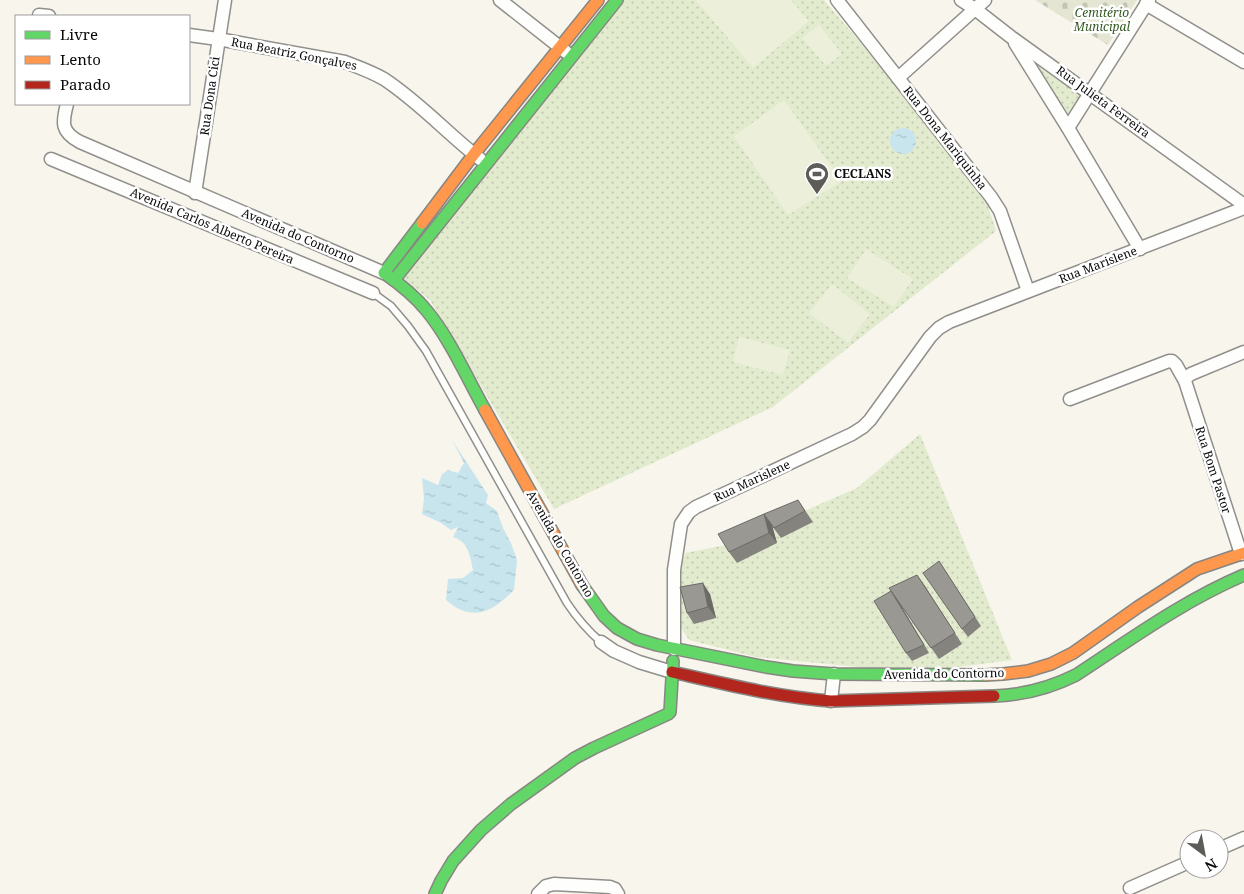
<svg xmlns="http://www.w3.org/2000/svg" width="1244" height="894" font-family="'Noto Serif',serif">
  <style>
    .cemetery { fill: url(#cemetery-stones) }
    .park { fill: url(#park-dots) }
    .pitch { fill: #ecefd9 }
    .water { fill: url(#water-ripples) }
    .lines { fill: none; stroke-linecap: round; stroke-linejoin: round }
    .lane-casing { stroke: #918f8c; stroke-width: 9 }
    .street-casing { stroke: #918f8c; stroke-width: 15 }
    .fast-casing { stroke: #878682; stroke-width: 14 }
    .slow-casing { stroke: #878682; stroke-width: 14 }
    .jam-casing { stroke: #878682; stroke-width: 14 }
    .lane { stroke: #fefefc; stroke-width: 6 }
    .street { stroke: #fefefc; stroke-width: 12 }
    .fast { stroke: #63d668; stroke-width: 11 }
    .slow { stroke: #ff974d; stroke-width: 11 }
    .jam { stroke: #b3261e; stroke-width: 11 }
    .wall { fill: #84837e }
    .shaded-wall { fill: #6c6a67 }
    .building { fill: #9a9893; stroke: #6c6a67 }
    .labels { text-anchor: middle; stroke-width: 5; stroke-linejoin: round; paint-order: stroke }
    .park-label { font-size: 12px; font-style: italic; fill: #335823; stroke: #fff }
    .street-label { font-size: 12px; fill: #090909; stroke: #fff }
    .poi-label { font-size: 12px; font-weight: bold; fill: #090909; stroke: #fff; text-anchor: start }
  </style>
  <defs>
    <pattern id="cemetery-stones" width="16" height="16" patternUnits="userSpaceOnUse" patternTransform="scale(1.25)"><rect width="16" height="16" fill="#e4e6d3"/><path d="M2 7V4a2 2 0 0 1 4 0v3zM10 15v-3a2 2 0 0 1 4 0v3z" fill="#c2c4b4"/></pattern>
    <pattern id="park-dots" width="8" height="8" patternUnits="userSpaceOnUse" patternTransform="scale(1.25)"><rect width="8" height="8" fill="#e3ebcf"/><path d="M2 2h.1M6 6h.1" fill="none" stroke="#c1c8b0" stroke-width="1.8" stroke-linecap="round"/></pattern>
    <pattern id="water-ripples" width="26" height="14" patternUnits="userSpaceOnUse" patternTransform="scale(1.25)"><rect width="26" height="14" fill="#c8e5ee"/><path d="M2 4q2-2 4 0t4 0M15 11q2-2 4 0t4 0" fill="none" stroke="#aac3cb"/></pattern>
  </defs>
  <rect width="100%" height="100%" fill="#f8f5ed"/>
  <polygon class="cemetery" points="1035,0 1137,0 1108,45"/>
  <g class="park">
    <polygon points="621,0 824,0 883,69 987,203 996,231 773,407 554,509 430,300 399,275"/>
    <polygon points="1028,56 1081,93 1071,117"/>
    <polygon points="920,434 1012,660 951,668 858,667 756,657 689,640 681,628 681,570 685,553 726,545 857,488"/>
  </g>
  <g class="pitch">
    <polygon points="696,0 791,0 809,21 753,68"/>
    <polygon points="819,25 842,54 826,66 802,38"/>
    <polygon points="784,100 842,181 788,215 734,136"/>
    <polygon points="866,249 913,279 894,307 847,278"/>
    <polygon points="832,284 870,314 848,343 809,313"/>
    <polygon points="739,337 790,350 783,375 733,362"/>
  </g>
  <g class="water">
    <circle cx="903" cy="141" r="13"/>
    <path d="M452 440 488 495 486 503 497 511 503 528 511 543 517 560 514 590C492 612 472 623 446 600L448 579 463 578 473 570C470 556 469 542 453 537L458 527 451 530 441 523 422 514 424 499 422 478 438 485 442 474 448 470 458 473 464 463Z"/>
  </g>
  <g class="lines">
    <g class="lane-casing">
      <path id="lane" d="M373 293 391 306 408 326 426 351 567 603C577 618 587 630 601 642"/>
    </g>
    <g class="street-casing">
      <g id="street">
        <polyline points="500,0 566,52"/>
        <polyline points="837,0 991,197 1000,211 1028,291"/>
        <polyline points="961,0 975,9 1011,37 1244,205"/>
        <polyline points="1146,4 1244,62"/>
        <polyline points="39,15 49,16"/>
        <path d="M189 35 218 39 345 62C358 67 372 72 384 79 419 102 448 134 480 159"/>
        <polyline points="1015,43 1068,128 1140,249"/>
        <polyline points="898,78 985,0"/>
        <path d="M67 104C62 123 61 132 80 142L384 273"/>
        <polyline points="1068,128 1090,93 1149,0"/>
        <polyline points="51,159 373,293"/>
        <polyline points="195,193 225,0"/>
        <polyline points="1070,399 1169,361 1172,361 1176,365 1185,381"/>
        <polyline points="1241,554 1185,381 1187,377 1191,374 1244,352"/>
        <polyline points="601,642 614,651 639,662 672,672"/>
        <polyline points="674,649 674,570 681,524 689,512 696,507 852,434 863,427 870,420 930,337 939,328 949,322 1244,208"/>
        <polyline points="831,701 834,674"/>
        <polyline points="1219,849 1244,838"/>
        <polyline points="1130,888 1189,862"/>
        <polyline points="538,894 546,886 554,884 610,887 615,889 618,894"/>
      </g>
    </g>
    <g class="fast-casing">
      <g id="fast">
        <path d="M422 223 384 273C400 284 415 296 427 311 450 339 467 378 485 410"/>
        <polyline points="394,280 617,0"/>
        <polyline points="582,585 604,616 617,628 637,639 657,645 766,667 793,671 834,674 985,675"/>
        <path d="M994 696C1023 695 1050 688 1076 675 1131 639 1183 601 1244 575"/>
        <polyline points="435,894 441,881 453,861 481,830 511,804 575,758 594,748 668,714 670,712 673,661"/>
      </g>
    </g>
    <g class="slow-casing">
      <g id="slow">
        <polyline points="422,223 474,154 598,0"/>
        <polyline points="485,410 582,585"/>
        <polyline points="985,675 1003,674 1028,671 1051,664 1073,653 1138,607 1197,569 1244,553"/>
      </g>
    </g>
    <g class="jam-casing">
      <path id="jam" d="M672 672C725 684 777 697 831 701L994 696"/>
    </g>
    <use href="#lane" class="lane"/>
    <use href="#street" class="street"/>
    <use href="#fast" class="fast"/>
    <use href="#slow" class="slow"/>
    <use href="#jam" class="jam"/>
  </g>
  <g class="wall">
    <polygon points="798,500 813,522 781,538 772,526 777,543 737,563 729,552"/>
    <polygon points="939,561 981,626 968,637 962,629"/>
    <polygon points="917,575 962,644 939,659 897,599 929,653 912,661 906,653 891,591"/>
    <polygon points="710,594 716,618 694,624 687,613"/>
  </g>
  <g class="shaded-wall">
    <polygon points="764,514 772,525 777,543 769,533"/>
    <polygon points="917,575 925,586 962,644 955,633"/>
    <polygon points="703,583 710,594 716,618 708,607"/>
    <polygon points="891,591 897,599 929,653 924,645"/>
  </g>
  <g class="building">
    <polygon points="798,500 805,511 774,528 764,514"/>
    <polygon points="764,514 769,533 729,552 718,534"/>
    <polygon points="939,561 975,617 962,629 923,573"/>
    <polygon points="917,575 955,633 931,648 889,588"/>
    <polygon points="703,583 708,607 687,613 680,587"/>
    <polygon points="891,591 924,645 906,653 874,601"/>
  </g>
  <defs>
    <g id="stadium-pin" transform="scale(1.25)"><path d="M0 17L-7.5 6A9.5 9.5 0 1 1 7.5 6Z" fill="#5d5c59" stroke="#fff"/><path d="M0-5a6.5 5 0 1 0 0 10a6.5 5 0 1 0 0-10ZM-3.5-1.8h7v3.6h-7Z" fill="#fff"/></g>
  </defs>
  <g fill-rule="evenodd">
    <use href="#stadium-pin" x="817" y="174"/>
  </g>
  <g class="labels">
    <g class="park-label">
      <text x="1102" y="17">Cemitério<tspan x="1102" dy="14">Municipal</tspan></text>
    </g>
    <g class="street-label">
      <text transform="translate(294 54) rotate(11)" y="4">Rua Beatriz Gonçalves</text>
      <text transform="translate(210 96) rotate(-82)" y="4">Rua Dona Cici</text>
      <text transform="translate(1103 102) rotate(36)" y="4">Rua Julieta Ferreira</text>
      <text transform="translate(945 138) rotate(52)" y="4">Rua Dona Mariquinha</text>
      <text transform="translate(212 226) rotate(23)" y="4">Avenida Carlos Alberto Pereira</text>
      <text transform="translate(298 236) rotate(23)" y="4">Avenida do Contorno</text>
      <text transform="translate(1098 265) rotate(-21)" y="4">Rua Marislene</text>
      <text transform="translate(1213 470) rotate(72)" y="4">Rua Bom Pastor</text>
      <text transform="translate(752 481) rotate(-25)" y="4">Rua Marislene</text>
      <text transform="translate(560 544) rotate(60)" y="4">Avenida do Contorno</text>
      <text transform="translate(944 674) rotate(-1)" y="4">Avenida do Contorno</text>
    </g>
    <g class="poi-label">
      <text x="834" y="178">CECLANS</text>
    </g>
  </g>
  <rect x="15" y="15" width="175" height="90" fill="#ffffff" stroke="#9d9d9d"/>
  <rect x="25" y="31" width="25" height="8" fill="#63d668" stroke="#9d9d9d"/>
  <text x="60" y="40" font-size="15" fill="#090909">Livre</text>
  <rect x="25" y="56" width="25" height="8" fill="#ff974d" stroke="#9d9d9d"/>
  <text x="60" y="65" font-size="15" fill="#090909">Lento</text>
  <rect x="25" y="81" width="25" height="8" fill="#b3261e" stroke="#9d9d9d"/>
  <text x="60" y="90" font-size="15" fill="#090909">Parado</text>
  <g transform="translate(1204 854) rotate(148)"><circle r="24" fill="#ffffff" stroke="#9d9d9d"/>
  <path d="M0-4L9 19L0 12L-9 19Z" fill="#5d5c59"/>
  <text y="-8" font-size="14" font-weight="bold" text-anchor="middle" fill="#090909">N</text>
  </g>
</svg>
